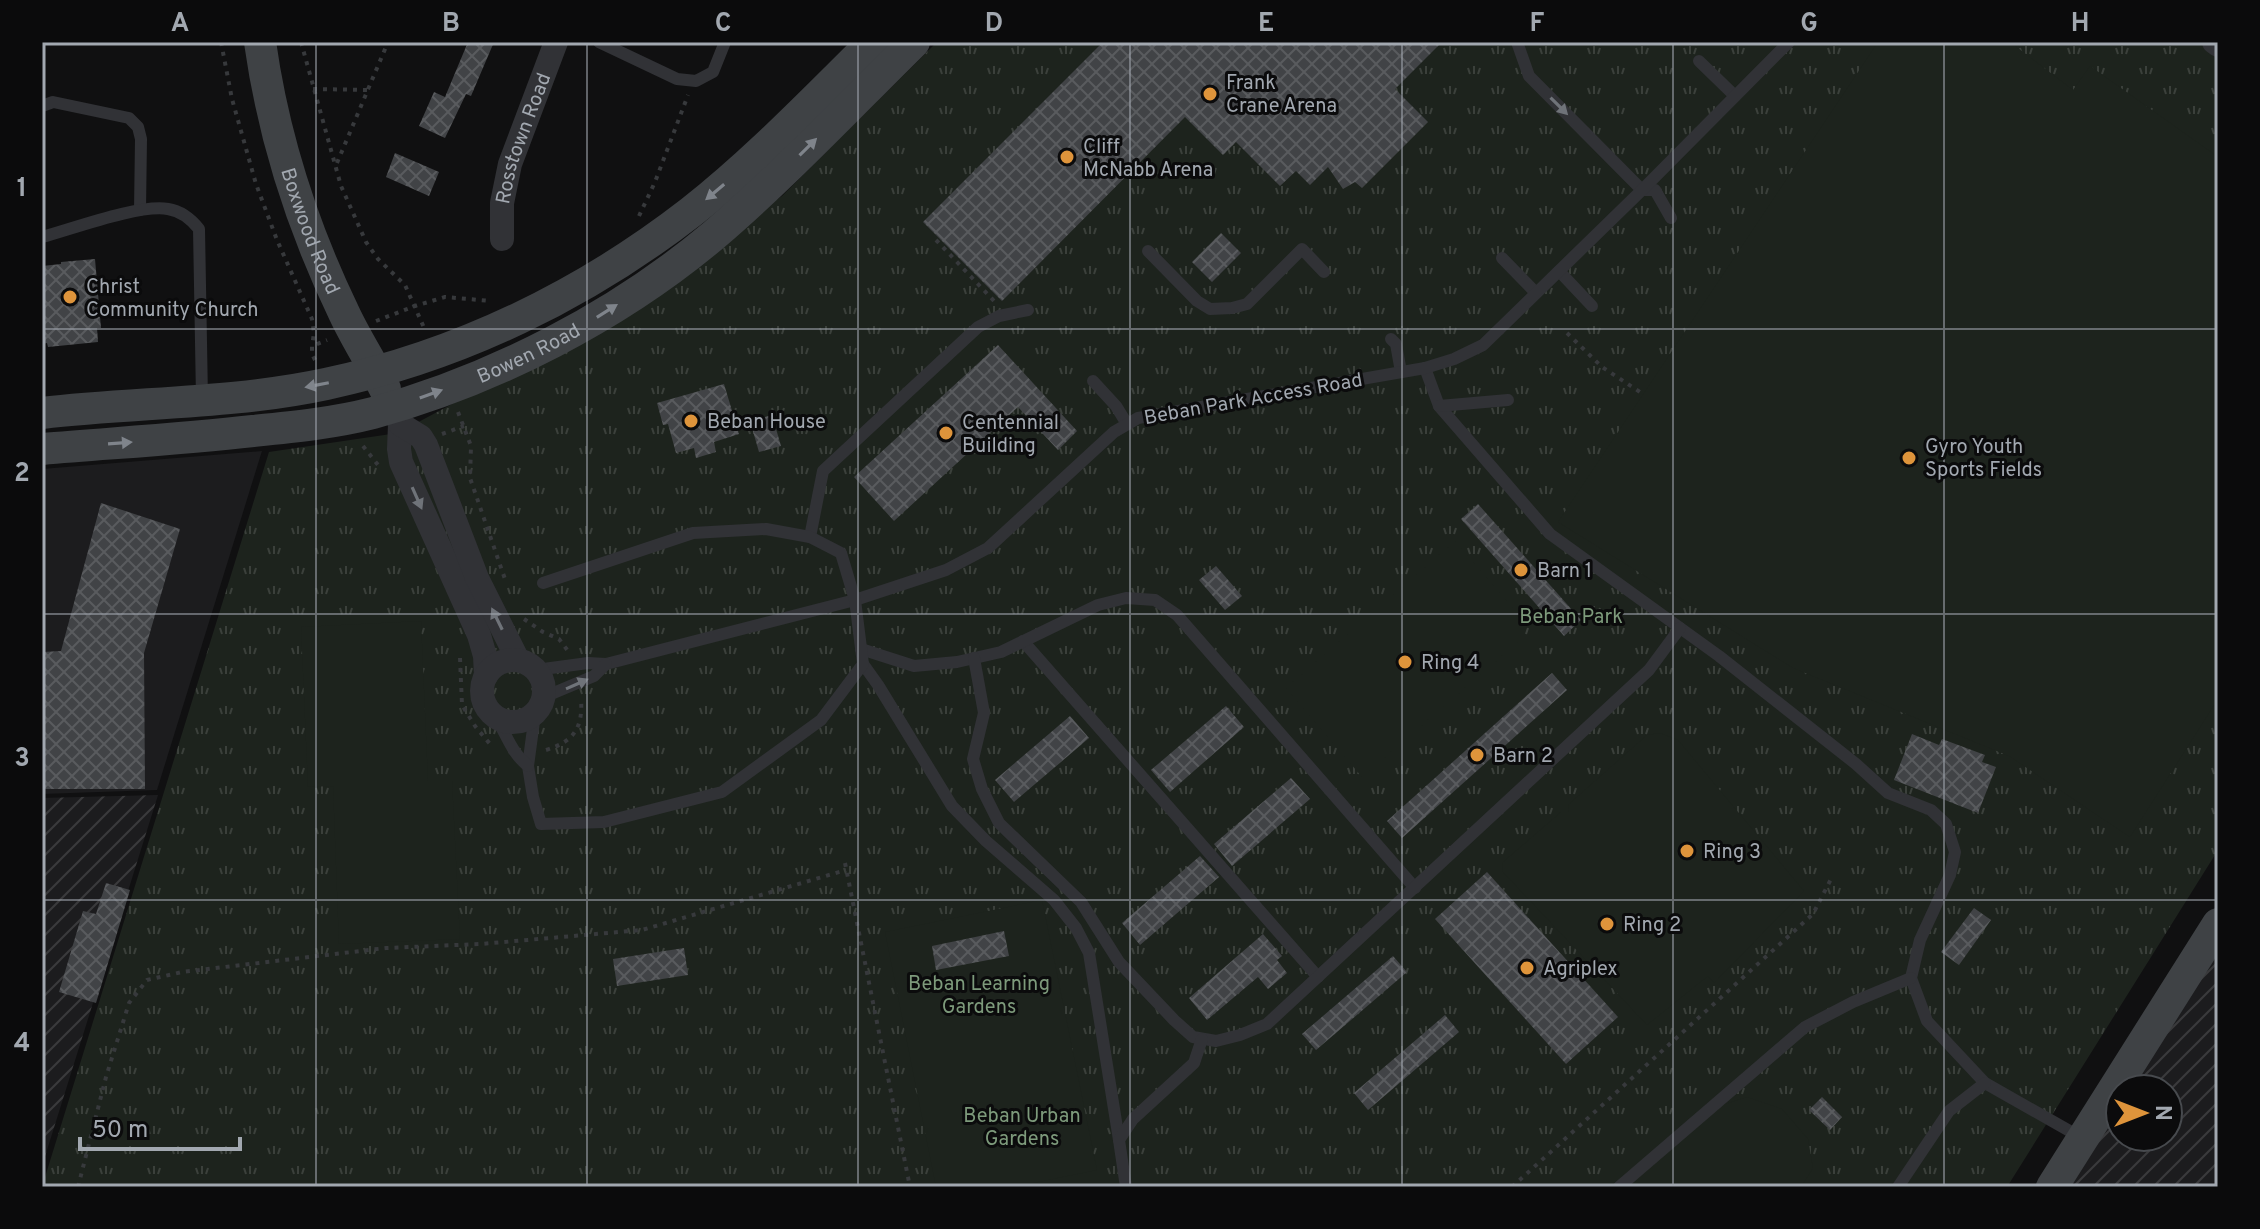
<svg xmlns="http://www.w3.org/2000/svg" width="2260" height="1229" font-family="Overpass,sans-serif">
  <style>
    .built { fill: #1c1c1e }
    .industrial { fill: url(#industrial-furrows) }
    .grass { fill: url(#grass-tufts) }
    .garden { fill: #1d231d }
    .building { fill: url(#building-cross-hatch) }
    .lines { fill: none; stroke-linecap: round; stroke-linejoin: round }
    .path { stroke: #37393c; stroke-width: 4; stroke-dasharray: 4 6; stroke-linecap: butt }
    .lane { stroke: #313236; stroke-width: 12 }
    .street { stroke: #313236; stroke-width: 24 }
    .secondary { stroke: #3f4245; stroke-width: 32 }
    .oneway { fill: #6f7379 }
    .oneway2 { fill: #7f848b }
    .grid { fill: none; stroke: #a2a8b0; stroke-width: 2; stroke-opacity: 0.55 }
    .poi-dot { fill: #de943b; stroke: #0b0b0c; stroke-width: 3 }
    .labels { text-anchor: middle; stroke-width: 6; stroke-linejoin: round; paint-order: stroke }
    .poi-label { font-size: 20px; fill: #a2a8b0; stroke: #0b0b0c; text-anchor: start }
    .street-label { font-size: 20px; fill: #a2a8b0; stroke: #0b0b0c }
    .park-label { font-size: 20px; fill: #7d9a7b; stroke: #0b0b0c }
    .neatline { fill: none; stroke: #a2a8b0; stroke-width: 3 }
    .grid-label { font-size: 26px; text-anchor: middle; font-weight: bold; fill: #a2a8b0 }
  </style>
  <defs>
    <pattern id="industrial-furrows" width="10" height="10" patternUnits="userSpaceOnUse" patternTransform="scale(2)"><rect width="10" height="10" fill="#1c1c1e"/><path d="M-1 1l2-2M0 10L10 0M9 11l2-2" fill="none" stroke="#3a3a3c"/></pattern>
    <pattern id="grass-tufts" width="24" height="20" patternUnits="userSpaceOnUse" patternTransform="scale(2)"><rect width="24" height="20" fill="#1d231d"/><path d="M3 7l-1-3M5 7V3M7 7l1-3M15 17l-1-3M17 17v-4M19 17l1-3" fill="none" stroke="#3b403b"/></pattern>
    <pattern id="building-cross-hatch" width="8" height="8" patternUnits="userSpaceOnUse" patternTransform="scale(2)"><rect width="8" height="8" fill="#414346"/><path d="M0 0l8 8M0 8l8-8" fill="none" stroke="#595b5e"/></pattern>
  </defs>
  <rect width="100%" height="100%" fill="#101011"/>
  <polygon class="built" points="262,451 157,790 42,794 42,469"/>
  <g class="industrial">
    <polygon points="158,795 42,1166 42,798"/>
    <polygon points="2218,952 2218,1187 2068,1187 2120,1105 2120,1137 2168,1137 2168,1089 2130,1089"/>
  </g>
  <polygon class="grass" points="937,42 2218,42 2218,850 2007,1187 42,1187 269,452 398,433 581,335 782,196"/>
  <g class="garden">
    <polygon points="1878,42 2010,42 2073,90 2090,66 2218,157 2218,699 2130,837 2009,756 1793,668 1558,522"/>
    <polygon points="1455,541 1525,622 1525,636 1362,777 1286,688"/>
    <polygon points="421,621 428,781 452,781 460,939 339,944 333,786 308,787 301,627"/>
    <polygon points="1660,733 1678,740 1804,891 1714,983 1708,976 1647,1025 1502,871 1503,862 1561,812 1568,812 1569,804 1647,735"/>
    <polygon points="1042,900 1097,1170 1013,1187 936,1187 885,932"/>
    <polygon points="1747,1097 1782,1109 1808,1139 1813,1168 1801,1187 1627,1187 1722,1105"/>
  </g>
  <g class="building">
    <polygon points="468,42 494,42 471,96 466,94 445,138 419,126 434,92 445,97"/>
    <polygon points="1103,42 1442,42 1395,89 1428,122 1362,188 1355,182 1343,189 1328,167 1310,185 1296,171 1280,186 1236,142 1223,155 1185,117 1002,301 923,222"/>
    <polygon points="395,153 439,172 429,196 386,177"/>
    <polygon points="1221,233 1241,253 1212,282 1192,262"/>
    <polygon points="95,259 101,328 97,328 98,342 48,347 47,343 42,344 42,266 61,264 61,262"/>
    <polygon points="998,345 1077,431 1058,450 1018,407 894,521 854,477"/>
    <polygon points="724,384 739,434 714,442 716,452 696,458 694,448 676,453 668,424 663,425 657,403"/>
    <polygon points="772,415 781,446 759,452 750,421"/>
    <polygon points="101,503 180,529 144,653 145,789 42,789 42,652 61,651"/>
    <polygon points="1478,504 1581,620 1564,636 1461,519"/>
    <polygon points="1216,566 1242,596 1225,610 1199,580"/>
    <polygon points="1552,673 1567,690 1402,838 1387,821"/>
    <polygon points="1226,706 1244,727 1170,792 1151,770"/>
    <polygon points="1070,716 1089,738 1014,802 995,780"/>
    <polygon points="1912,734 1939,745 1942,739 1985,755 1982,762 1996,767 1978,813 1894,780"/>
    <polygon points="1291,778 1310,799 1232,866 1214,844"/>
    <polygon points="1200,856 1219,877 1140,945 1122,923"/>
    <polygon points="1487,872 1618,1017 1566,1064 1435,919"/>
    <polygon points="106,883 130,890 96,1003 59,992 83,911 96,914"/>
    <polygon points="1974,908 1991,920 1959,965 1941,952"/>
    <polygon points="1004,931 1009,956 936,970 932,946"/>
    <polygon points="1263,934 1282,956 1277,960 1287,973 1268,989 1258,977 1207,1020 1189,998"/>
    <polygon points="684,948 688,975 617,986 613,959"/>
    <polygon points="1393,956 1407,972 1316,1050 1302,1034"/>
    <polygon points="1445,1015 1459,1032 1368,1110 1354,1093"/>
    <polygon points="1822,1097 1842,1117 1830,1130 1809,1110"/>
  </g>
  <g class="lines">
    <g class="path">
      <polyline points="221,42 232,99 256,184 277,240 312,319 314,333 312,346"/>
      <polyline points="301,42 341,186 366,242 378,259 405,285 425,330"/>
      <polyline points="313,89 368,90"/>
      <polyline points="337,163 388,42"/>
      <polyline points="639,216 655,182 688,95"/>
      <polyline points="936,240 995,302"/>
      <polyline points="376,321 415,306 445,297 491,301"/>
      <polyline points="1567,333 1602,367 1643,394"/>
      <polyline points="315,360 312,354 312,346 327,340"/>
      <polyline points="458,412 471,446 470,478 506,582"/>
      <polyline points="442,434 464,426"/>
      <polyline points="363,446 378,465"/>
      <polyline points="524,619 543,632 559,639 568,651"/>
      <polyline points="460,658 462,705 475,726 490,744"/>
      <path d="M546 750C575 741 583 727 581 698"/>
      <polyline points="845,863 910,1187"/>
      <polyline points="78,1187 106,1077 129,1003 147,980 182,972 386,948 481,944 642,930 846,870"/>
      <polyline points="1512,1187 1813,914 1831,879"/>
    </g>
    <g class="lane">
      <polyline points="599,42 677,79 696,81 713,72 725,42"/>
      <polyline points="1517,42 1529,76 1642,190 1655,190 1671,218"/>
      <polyline points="1699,61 1735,96"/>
      <polyline points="42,106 53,102 129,118 138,127 141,139 140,210"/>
      <path d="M42 237C72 229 139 204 168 209 181 211 191 219 199 229L202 398"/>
      <polyline points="1148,251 1197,301 1210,309 1232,308 1247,304 1302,249 1324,272"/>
      <polyline points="1502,258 1536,293"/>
      <polyline points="1559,271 1592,306"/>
      <polyline points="1391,339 1396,344 1401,372"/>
      <polyline points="1425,368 1439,406 1550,534 1719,656 1856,764 1888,793 1931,810 1946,824 1955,852 1950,875 1920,940 1911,978 1927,1021 1985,1083 2082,1138"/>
      <polyline points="1093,381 1116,406 1127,424"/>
      <polyline points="1439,406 1508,400"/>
      <polyline points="810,537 823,471 978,327 999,316 1028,310"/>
      <polyline points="1023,641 1318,977"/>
      <polyline points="861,649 914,666 957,662 1001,652 1098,605 1126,598 1155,600 1177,615 1415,888"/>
      <polyline points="974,658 984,713 973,759 982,789 999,823 1081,902 1119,962 1174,1020 1193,1037 1216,1041 1240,1035 1267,1024 1649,670 1680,628"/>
      <polyline points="863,664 878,685 952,806 986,841 1054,900 1076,928 1089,953 1119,1140"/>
      <polyline points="536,670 588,663 606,664 855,600 946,570 988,548 1114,432 1138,418 1425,368 1454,359 1483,345 1642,190 1789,42"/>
      <polyline points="544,697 594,676 606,664"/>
      <polyline points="535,714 528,766 533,797 541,824 604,822 722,792 821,720 863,664 855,600 841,553 810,537 766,529 693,533 543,583"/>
      <path d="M496 718C508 737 511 752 528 766"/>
      <polyline points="1126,1187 1119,1140 1133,1119 1194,1063 1202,1039"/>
      <polyline points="1619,1187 1805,1027 1853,1002 1911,978"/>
      <polyline points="1898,1187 1949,1111 1985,1083"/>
    </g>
    <g class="street">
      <polyline points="2214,42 2218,45"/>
      <path id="s1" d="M502 239V203L510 164 556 42"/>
      <polyline points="393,406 400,424 399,449 401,462 479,635 485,656 486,676"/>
      <polyline points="400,424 421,437 426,445 477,578 518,660"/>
      <circle cx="513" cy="691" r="31"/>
    </g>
    <g class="secondary">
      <path id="s2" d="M260 42C273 135 303 228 344 313 356 339 372 363 385 389"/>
      <path d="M42 413C136 402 233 404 326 384 459 356 584 295 691 212 756 161 814 100 873 42"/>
      <path id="s3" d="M42 449C112 443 183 439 253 431 293 427 334 423 373 413 494 380 618 316 714 235 784 175 848 107 914 42"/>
      <polyline points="2052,1187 2218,924"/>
    </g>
  </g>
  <defs><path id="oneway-solid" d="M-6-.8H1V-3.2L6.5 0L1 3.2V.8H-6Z" transform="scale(2)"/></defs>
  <g class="oneway">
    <use href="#oneway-solid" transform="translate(1559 106) rotate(45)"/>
    <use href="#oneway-solid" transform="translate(417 498) rotate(66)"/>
    <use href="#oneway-solid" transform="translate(497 619) rotate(-116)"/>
    <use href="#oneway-solid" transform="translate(577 684) rotate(-24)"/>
  </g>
  <g class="oneway2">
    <use href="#oneway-solid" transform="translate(808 147) rotate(-45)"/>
    <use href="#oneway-solid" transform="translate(715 192) rotate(140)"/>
    <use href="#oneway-solid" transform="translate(607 311) rotate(-32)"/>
    <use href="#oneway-solid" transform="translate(317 385) rotate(169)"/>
    <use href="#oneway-solid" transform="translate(431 394) rotate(-20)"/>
    <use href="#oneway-solid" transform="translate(120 443) rotate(-4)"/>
  </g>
  <path class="grid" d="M316 42V1187M587 42V1187M858 42V1187M1130 42V1187M1402 42V1187M1673 42V1187M1944 42V1187M42 329H2218M42 614H2218M42 900H2218"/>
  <g class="poi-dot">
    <circle cx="1210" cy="94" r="8"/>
    <circle cx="1067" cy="157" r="8"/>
    <circle cx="70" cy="297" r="8"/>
    <circle cx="691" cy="421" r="8"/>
    <circle cx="946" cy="433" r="8"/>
    <circle cx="1909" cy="458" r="8"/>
    <circle cx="1521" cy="570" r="8"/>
    <circle cx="1405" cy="662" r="8"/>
    <circle cx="1477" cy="755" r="8"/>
    <circle cx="1687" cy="851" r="8"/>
    <circle cx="1607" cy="924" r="8"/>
    <circle cx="1527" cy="968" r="8"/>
  </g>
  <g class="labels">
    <g class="poi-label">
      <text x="1226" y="89">Frank<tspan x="1226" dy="23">Crane Arena</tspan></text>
      <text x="1083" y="153">Cliff<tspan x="1083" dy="23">McNabb Arena</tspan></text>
      <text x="86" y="293">Christ<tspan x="86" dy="23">Community Church</tspan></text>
      <text x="707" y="428">Beban House</text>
      <text x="962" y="429">Centennial<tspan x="962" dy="23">Building</tspan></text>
      <text x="1925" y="453">Gyro Youth<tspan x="1925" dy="23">Sports Fields</tspan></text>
      <text x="1537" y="577">Barn 1</text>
      <text x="1421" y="669">Ring 4</text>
      <text x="1493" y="762">Barn 2</text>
      <text x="1703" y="858">Ring 3</text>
      <text x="1623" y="931">Ring 2</text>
      <text x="1543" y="975">Agriplex</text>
    </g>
    <g class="street-label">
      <text dy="7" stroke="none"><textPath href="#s1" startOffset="104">Rosstown Road</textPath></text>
      <text dy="7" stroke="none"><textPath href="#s2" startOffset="196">Boxwood Road</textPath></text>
      <text dy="7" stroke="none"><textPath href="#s3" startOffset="500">Bowen Road</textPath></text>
      <text transform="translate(1253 398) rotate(-10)" y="7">Beban Park Access Road</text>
    </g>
    <g class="park-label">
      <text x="1571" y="623">Beban Park</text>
      <text x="979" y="990">Beban Learning<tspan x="979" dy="23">Gardens</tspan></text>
      <text x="1022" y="1122">Beban Urban<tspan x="1022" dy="23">Gardens</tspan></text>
    </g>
  </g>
  <rect width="2260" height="1229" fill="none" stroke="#0b0b0c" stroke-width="88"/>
  <g transform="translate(2144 1113) rotate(90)"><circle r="38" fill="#0b0b0c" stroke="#474a4e" stroke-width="2"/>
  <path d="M0-6L14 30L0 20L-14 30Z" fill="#de943b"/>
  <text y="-12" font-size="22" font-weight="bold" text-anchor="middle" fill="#a2a8b0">N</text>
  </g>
  <path d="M80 1137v12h160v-12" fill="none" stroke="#a2a8b0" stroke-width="4"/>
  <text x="92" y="1137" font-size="24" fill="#a2a8b0" stroke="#0b0b0c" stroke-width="6" paint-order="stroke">50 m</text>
  <rect x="44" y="44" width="2172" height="1141" class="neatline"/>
  <g class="grid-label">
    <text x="180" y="31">A</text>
    <text x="451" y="31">B</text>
    <text x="723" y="31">C</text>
    <text x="994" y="31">D</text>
    <text x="1266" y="31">E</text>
    <text x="1537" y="31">F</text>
    <text x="1809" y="31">G</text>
    <text x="2080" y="31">H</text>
    <text x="22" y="196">1</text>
    <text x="22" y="481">2</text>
    <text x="22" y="766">3</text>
    <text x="22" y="1051">4</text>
  </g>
</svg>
